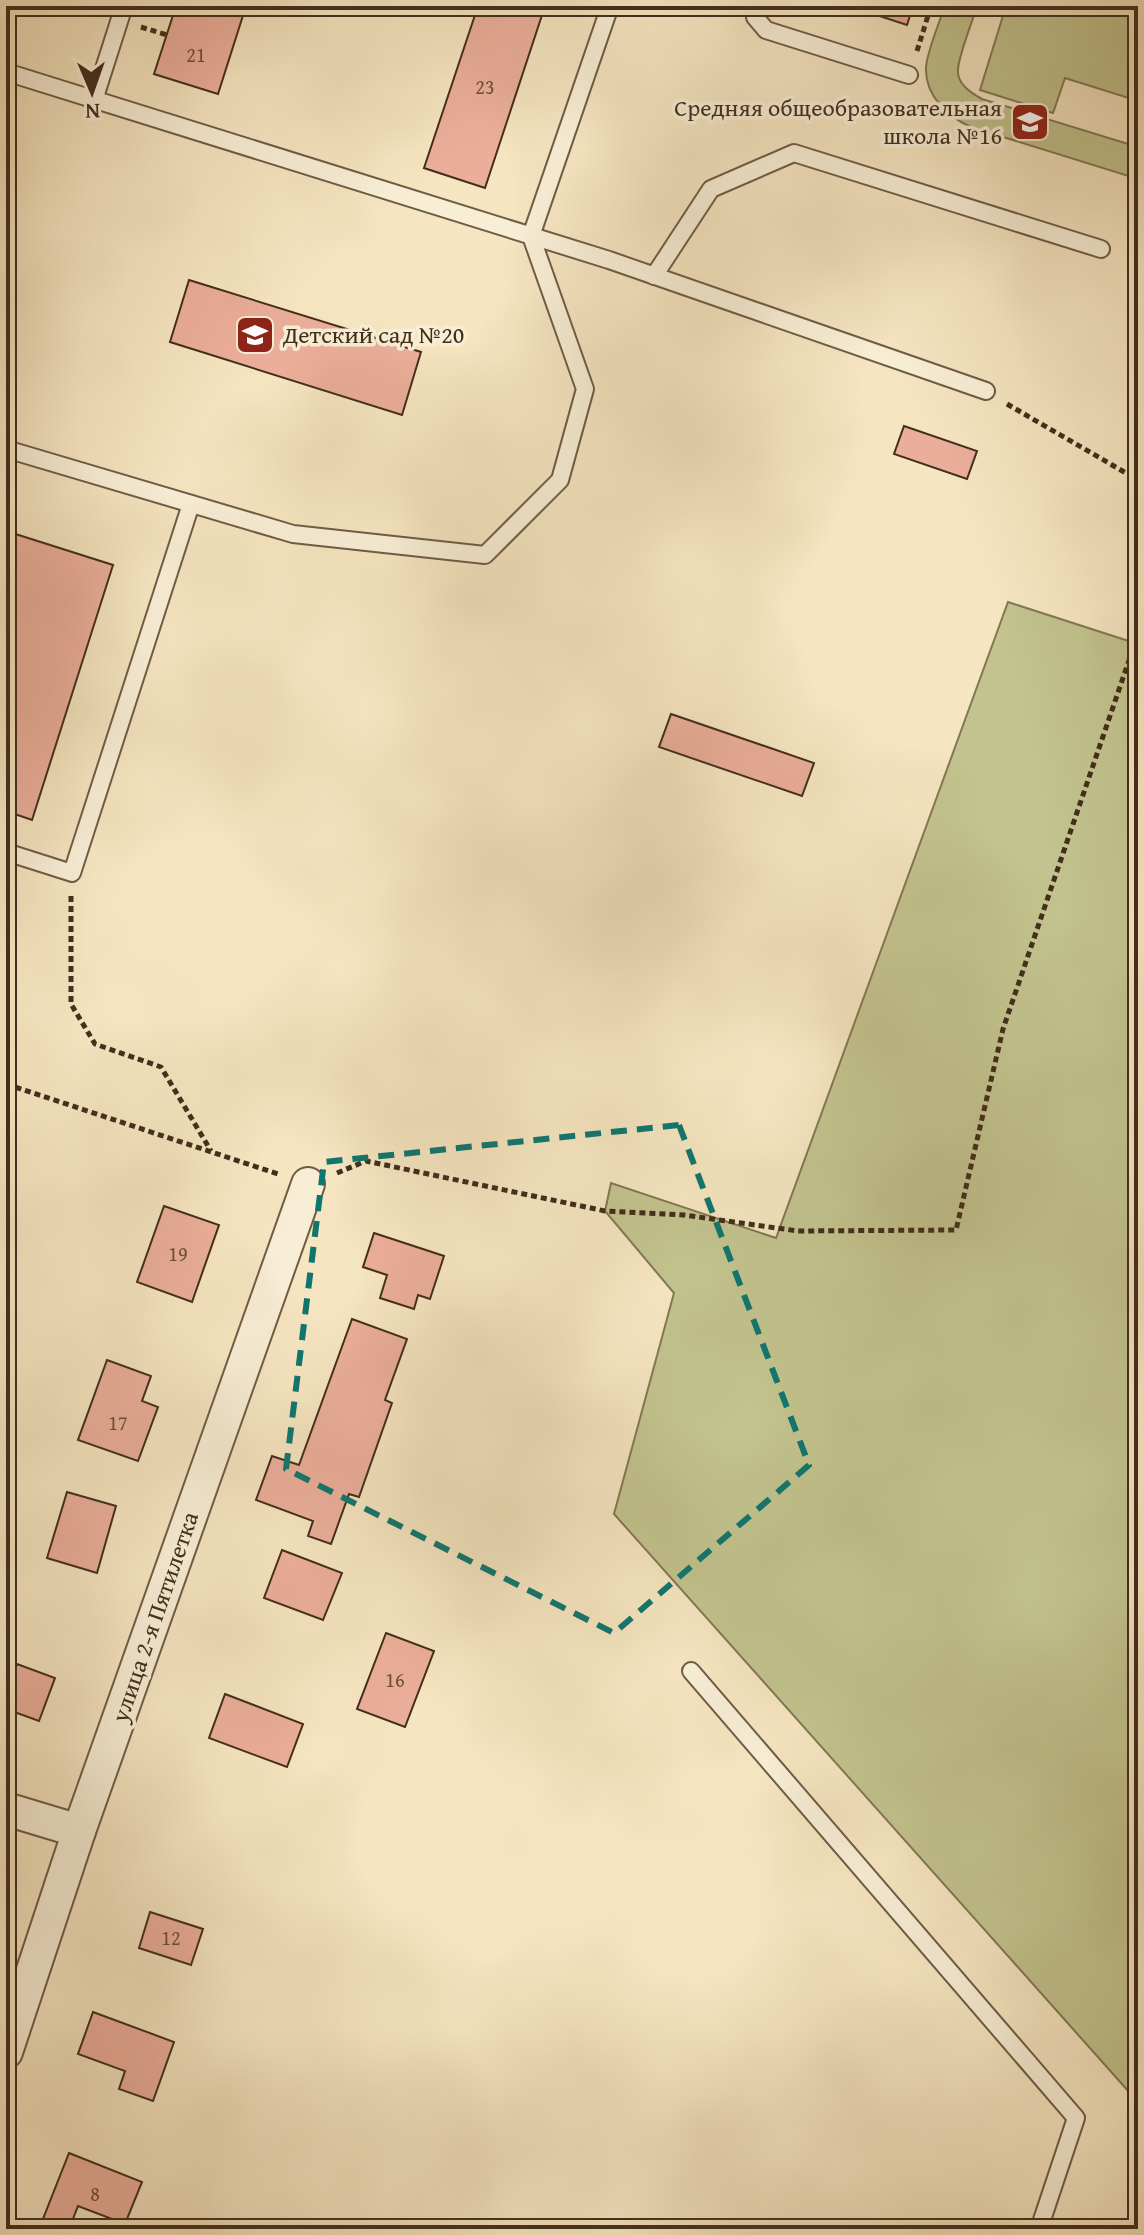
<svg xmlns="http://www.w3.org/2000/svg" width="1144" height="2235" font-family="'Gentium Book Plus',serif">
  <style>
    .green { fill: #c2c38e; stroke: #827855; stroke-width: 2 }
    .building { fill: #ebae9a; stroke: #422e1c; stroke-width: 2 }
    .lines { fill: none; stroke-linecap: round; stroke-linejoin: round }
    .lane-casing { stroke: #6f5c45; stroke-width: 20 }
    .street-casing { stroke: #6f5c45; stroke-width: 36 }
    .path { stroke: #422e1c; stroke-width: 5; stroke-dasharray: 6 4; stroke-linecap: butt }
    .lane { stroke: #f8eed6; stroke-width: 16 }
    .street { stroke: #f8eed6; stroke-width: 32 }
    .marked { fill: none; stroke: #0f766e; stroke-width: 6; stroke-dasharray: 16 10; stroke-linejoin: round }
    .labels { text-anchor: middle; stroke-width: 7; stroke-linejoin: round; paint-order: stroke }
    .number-label { font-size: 20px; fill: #6c4e3c }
    .poi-label { font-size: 24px; fill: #422e1c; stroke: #f8eed6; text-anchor: end }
    .street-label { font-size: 24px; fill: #422e1c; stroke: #f8eed6 }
  </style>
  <rect width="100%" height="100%" fill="#f5e5c0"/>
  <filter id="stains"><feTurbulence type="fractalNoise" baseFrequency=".0025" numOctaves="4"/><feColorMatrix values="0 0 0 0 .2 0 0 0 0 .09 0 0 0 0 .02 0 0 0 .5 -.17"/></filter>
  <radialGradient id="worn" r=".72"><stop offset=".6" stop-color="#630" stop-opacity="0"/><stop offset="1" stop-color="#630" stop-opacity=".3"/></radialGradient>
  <g class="green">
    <path d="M945 6H977C973 20 958 57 958 70 957 84 971 93 982 99L1138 147V179L971 127C948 117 925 96 926 68 926 55 940 20 945 6Z"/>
    <polygon points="1006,6 1102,6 1138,17 1138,101 1065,78 1053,113 980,90"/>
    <polygon points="1008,602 1138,644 1138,2102 614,1514 674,1293 605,1211 611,1183 776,1238"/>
  </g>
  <g class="building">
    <polygon points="6,6 19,6 13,26 6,24"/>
    <polygon points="176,6 246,6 218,94 154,74"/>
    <polygon points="478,6 545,6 485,188 424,168"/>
    <polygon points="821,6 844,6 842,13"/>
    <polygon points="849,6 913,6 907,25"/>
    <polygon points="6,279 16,282 6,316"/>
    <polygon points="189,280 421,352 402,415 170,342"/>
    <polygon points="904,426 977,451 967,479 894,454"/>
    <polygon points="6,531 113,565 32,820 6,811 6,636 12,617 6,615"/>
    <polygon points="671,714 814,763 802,796 659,747"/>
    <polygon points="164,1206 219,1225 192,1302 137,1282"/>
    <polygon points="374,1233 444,1256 430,1299 418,1295 414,1309 380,1298 387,1275 363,1267"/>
    <polygon points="352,1319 407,1339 385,1400 392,1403 359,1497 349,1494 331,1544 308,1536 313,1521 256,1500 272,1456 299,1465"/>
    <polygon points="107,1360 151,1376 142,1401 158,1407 138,1461 78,1440"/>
    <polygon points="67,1492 116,1506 97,1573 47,1558"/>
    <polygon points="282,1550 342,1573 323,1620 264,1598"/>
    <polygon points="386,1633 434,1651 405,1727 357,1709"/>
    <polygon points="17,1664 55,1678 39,1721 6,1709 6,1696"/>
    <polygon points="225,1694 303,1724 287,1767 209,1738"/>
    <polygon points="150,1912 203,1929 191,1965 139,1948"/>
    <polygon points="93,2012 174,2042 153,2101 119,2089 125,2071 78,2054"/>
    <polygon points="69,2153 142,2182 125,2224 78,2206 69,2229 39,2229"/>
  </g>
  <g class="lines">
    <g class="lane-casing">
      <g id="lane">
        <polyline points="754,6 755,17 766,30 909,75"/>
        <polyline points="6,72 609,260 986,391"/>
        <polyline points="94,100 124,6"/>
        <polyline points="654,276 711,189 794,153 1101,249"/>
        <polyline points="6,449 293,534 485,555 560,480 585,389 531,236 610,6"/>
        <polyline points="6,852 72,873 191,504"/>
        <polyline points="691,1671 1076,2118 1039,2229"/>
      </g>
    </g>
    <g class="street-casing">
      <g id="street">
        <polyline points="6,1809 79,1831"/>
        <polyline points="6,2052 79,1831 308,1184"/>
      </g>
    </g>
    <g class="path">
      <polyline points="141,27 167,35"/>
      <polyline points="917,51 931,6"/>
      <polyline points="1007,404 1138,480"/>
      <polyline points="71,896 71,1004 95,1044 161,1067 211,1151"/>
      <polyline points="6,1084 278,1174"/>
      <polyline points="337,1173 366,1161 605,1211 684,1215 798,1231 956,1230 1003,1029 1138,634"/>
    </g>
    <use href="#lane" class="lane"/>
    <use href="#street" class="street"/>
  </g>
  <path class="marked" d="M679 1125 809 1465 614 1633 286 1469 324 1162Z"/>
  <defs>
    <g id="school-square" transform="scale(2)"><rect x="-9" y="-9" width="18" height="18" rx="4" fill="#8f2418" stroke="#f8eed6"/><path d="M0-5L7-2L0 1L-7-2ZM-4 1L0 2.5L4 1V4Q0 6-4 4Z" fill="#fff"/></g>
  </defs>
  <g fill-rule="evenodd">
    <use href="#school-square" x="1030" y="122"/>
    <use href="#school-square" x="255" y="335"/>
  </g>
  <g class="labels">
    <g class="number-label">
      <text x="196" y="62">21</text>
      <text x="485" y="94">23</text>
      <text x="178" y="1261">19</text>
      <text x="118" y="1430">17</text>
      <text x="395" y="1687">16</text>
      <text x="171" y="1945">12</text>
      <text x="95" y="2201">8</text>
    </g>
    <g class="poi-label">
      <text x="1002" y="116">Средняя общеобразовательная<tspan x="1002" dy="28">школа №16</tspan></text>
      <text x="283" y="343" text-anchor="start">Детский сад №20</text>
    </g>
    <g class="street-label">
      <text transform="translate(155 1617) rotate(-71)" y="8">улица 2-я Пятилетка</text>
    </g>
  </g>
  <rect width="1144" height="2235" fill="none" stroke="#f5e5c0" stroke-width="32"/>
  <rect x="8" y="8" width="1128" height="2219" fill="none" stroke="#422e1c" stroke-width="4"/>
  <rect x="16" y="16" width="1112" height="2203" fill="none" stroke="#422e1c" stroke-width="2"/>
  <g transform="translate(92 92) rotate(178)" stroke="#f8eed6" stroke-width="6" paint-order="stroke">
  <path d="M0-6L14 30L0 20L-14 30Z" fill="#422e1c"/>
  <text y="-12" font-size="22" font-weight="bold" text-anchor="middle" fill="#422e1c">N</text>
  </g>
  <rect width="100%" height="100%" filter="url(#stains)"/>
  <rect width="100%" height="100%" fill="url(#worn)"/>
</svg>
